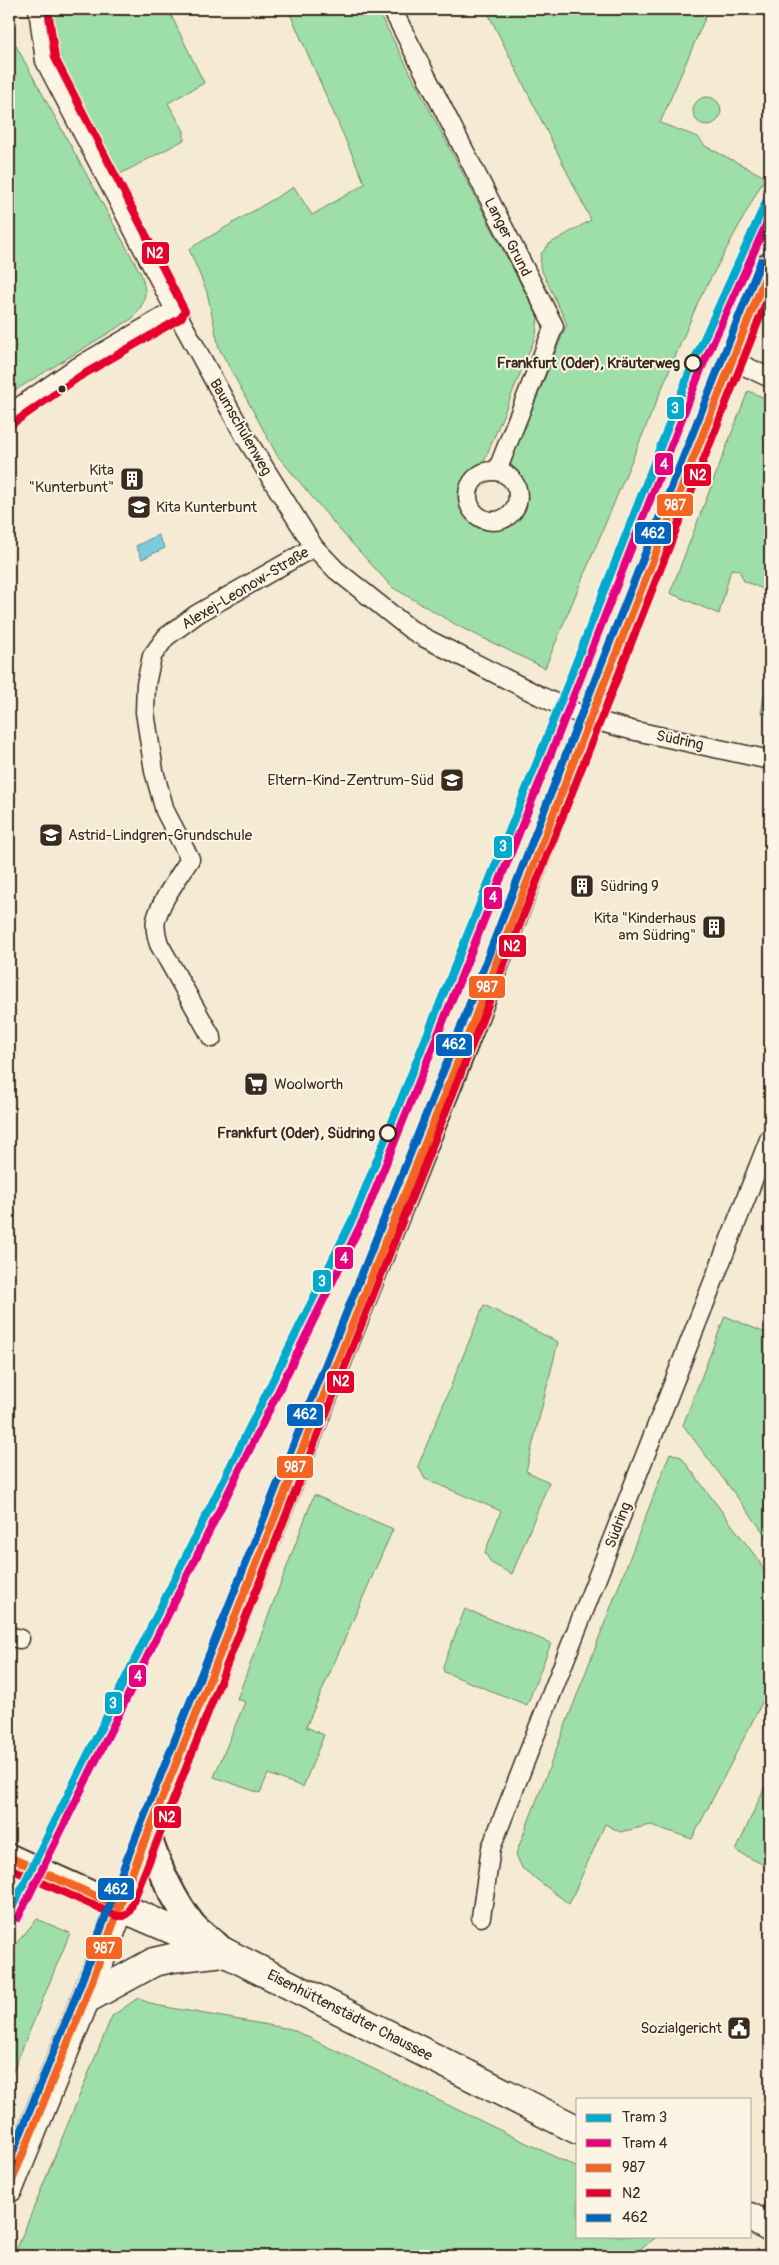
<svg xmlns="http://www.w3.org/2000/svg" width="779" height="2265" font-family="Pangolin,sans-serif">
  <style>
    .green { fill: #9edfa9; stroke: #6c8464 }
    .water { fill: #7ccadb; stroke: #628a8f }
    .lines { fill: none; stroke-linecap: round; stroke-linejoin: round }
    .street-casing { stroke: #3b2a1e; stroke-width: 21 }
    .secondary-casing { stroke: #3b2a1e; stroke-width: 29 }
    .primary-casing { stroke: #3b2a1e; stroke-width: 31 }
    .street { stroke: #fcf5e5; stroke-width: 18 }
    .secondary { stroke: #fcf5e5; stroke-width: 25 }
    .primary { stroke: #fcf5e5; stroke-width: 28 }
    .bus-1-casing { stroke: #fcf5e5; stroke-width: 11 }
    .bus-2-casing { stroke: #fcf5e5; stroke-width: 11 }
    .bus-3-casing { stroke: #fcf5e5; stroke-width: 11 }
    .bus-1 { stroke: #f26522; stroke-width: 8 }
    .bus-2 { stroke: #e4002b; stroke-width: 8 }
    .bus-3 { stroke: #0065bd; stroke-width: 8 }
    .tram-1-casing { stroke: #fcf5e5; stroke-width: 11 }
    .tram-2-casing { stroke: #fcf5e5; stroke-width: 11 }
    .tram-1 { stroke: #00a9ce; stroke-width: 8 }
    .tram-2 { stroke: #e5007d; stroke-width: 8 }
    .stop-dot { fill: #fcf5e5; stroke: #3b2a1e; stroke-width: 2.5 }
    .bus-dot { fill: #3b2a1e; stroke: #fcf5e5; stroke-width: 2 }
    .labels { text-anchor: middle; stroke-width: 4; stroke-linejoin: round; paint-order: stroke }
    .street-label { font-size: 15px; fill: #3b2a1e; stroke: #fcf5e5 }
    .stop-label { font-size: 15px; font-weight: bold; fill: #3b2a1e; stroke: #fcf5e5; text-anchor: end }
    .poi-label { font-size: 15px; fill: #3b2a1e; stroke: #fcf5e5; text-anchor: end }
    .line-badge { stroke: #fcf5e5; stroke-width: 2 }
    .badge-label { font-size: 14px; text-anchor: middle; font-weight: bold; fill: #fff }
  </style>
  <rect width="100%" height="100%" fill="#f5ead4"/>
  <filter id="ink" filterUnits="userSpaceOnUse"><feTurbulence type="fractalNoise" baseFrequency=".02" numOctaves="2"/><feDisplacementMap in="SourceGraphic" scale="10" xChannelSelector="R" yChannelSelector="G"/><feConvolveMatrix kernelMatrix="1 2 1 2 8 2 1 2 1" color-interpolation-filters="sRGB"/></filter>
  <g filter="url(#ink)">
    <g class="green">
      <path d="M52 9H168L204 83 168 103 184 131V140L120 174C90 121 55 71 52 9Z"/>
      <path d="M288 9H377L538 317 536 335 483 464 469 479 462 496 472 517 483 526C490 525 501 525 507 522 531 508 524 481 510 463L567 324 540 267 541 254 549 244 591 220 486 9H709L660 123 698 137 705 146 765 177 698 302 545 668 460 627 392 587 338 528 277 455 219 348 207 292 189 249 294 187 312 215 365 184Z"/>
      <path d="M9 33 141 274C148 295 146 301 133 318L9 394Z"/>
      <circle cx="707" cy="111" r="14"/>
      <polygon points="748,391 770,400 770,592 744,581 739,570 731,569 719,614 670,593"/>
      <polygon points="770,661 770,714 761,713"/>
      <polygon points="484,1305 558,1342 526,1471 549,1482 512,1574 491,1563 485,1552 501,1511 425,1479 418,1466"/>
      <polygon points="725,1316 770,1335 770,1541 683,1425"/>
      <polygon points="670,1453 681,1457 759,1561 770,1584 770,1687 692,1839 651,1825 620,1832 605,1824 569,1904 522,1868 516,1854"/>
      <polygon points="314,1495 393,1529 306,1727 324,1735 303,1787 268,1774 260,1793 214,1777 245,1702 237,1699"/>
      <polygon points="465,1609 551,1643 527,1705 444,1672 443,1666"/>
      <polygon points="770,1775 770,1868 736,1851"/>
      <polygon points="37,1919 70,1933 9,2081 9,1952"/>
      <polygon points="138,1998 154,2005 291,2029 578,2168 578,2236 655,2236 654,2239 630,2256 14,2256 112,2016"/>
    </g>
    <polygon class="water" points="158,535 165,548 142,559 136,546"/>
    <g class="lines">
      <g class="street-casing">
        <g id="street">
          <polyline points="38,9 45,61 175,310 244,435 314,547 336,570 410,629 425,638 540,696 590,719 631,730 770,760"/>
          <polyline points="392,9 554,326 497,471"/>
          <polyline points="732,360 770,378"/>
          <polyline points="9,414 74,369 175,310"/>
          <circle cx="493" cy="496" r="25"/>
          <path d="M212 1038 159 944C157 937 154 928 156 920 161 900 179 877 190 859L165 811 154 771 145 712 146 684 152 656 166 637 197 614 314 547"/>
          <polyline points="9,1636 20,1639"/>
          <polyline points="481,1917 491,1848 770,1137"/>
        </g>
      </g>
      <g class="secondary-casing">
        <g id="secondary">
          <path d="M148 1835C158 1866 172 1898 193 1925 199 1932 209 1939 217 1945"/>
          <polyline points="9,1857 120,1907 462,1051 590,719 770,265"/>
        </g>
      </g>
      <g class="primary-casing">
        <g id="primary">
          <polyline points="85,2000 154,1962 172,1958 224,1952"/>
          <polyline points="9,2188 85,2000 120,1907 224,1952 578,2130"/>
          <polyline points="750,2217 770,2228"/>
        </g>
      </g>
      <use href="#street" class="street"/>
      <use href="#secondary" class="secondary"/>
      <use href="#primary" class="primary"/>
      <g class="bus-1-casing">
        <g id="bus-1">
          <polyline points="9,1857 120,1907"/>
          <polyline points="9,2188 85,2000 134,1868 462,1051 590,719 770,265"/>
        </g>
      </g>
      <g class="bus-2-casing">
        <g id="bus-2">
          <polyline points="15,422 79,377 181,318 185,311 55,58 48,9"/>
          <path d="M9 1868 117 1916H124L129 1912C347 1373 556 831 770 292"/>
        </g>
      </g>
      <g class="bus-3-casing">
        <polyline id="bus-3" points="9,2162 76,1996 125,1864 453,1047 581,715 761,261"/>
      </g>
      <use href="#bus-1" class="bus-1"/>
      <use href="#bus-2" class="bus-2"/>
      <use href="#bus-3" class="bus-3"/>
      <g class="tram-1-casing">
        <polyline id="tram-1" points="9,1914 355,1214 543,747 693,363 770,193"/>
      </g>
      <g class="tram-2-casing">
        <polyline id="tram-2" points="18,1918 364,1218 552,751 702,367 770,216"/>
      </g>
      <use href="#tram-1" class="tram-1"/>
      <use href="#tram-2" class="tram-2"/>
    </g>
  </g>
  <defs>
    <g id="building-square" transform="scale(1.25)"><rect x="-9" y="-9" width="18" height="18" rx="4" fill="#3b2a1e" stroke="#fcf5e5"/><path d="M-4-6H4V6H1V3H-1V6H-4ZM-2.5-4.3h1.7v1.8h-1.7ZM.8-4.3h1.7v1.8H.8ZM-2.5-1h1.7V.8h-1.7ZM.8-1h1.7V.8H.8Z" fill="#fff"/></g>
    <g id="school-square" transform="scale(1.25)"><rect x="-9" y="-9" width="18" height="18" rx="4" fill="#3b2a1e" stroke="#fcf5e5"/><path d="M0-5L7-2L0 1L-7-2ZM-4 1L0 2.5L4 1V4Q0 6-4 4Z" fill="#fff"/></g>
    <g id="supermarket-square" transform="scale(1.25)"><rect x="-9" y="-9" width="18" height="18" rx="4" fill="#3b2a1e" stroke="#fcf5e5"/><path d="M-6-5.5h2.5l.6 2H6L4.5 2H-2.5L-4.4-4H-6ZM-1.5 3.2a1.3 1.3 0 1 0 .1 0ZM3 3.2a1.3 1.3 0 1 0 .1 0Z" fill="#fff"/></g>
    <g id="civic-square" transform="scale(1.25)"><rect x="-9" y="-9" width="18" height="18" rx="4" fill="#3b2a1e" stroke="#fcf5e5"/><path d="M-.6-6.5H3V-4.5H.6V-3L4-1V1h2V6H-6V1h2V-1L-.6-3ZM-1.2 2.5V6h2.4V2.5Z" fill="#fff"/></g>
  </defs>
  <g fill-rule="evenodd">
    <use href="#building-square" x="132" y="479"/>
    <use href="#school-square" x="139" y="507"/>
    <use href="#school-square" x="452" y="780"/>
    <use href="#school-square" x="51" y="835"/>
    <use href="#building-square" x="582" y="886"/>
    <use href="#building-square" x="714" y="927"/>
    <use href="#supermarket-square" x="256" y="1084"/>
    <use href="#civic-square" x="739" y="2028"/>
  </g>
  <g class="stop-dot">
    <circle cx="693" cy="363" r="8"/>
    <circle cx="388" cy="1133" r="8"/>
  </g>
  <circle class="bus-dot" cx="62" cy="389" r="4.5"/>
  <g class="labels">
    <g class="street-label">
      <text transform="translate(508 237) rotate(63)" y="5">Langer Grund</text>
      <text transform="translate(241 427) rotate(60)" y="5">Baumschulenweg</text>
      <text transform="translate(245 588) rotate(-31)" y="5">Alexej-Leonow-Straße</text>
      <text transform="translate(680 740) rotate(12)" y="5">Südring</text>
      <text transform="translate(618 1525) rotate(-69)" y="5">Südring</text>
      <text transform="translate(350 2015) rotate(27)" y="5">Eisenhüttenstädter Chaussee</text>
    </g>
    <g class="stop-label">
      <text x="680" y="368">Frankfurt (Oder), Kräuterweg</text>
      <text x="375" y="1138">Frankfurt (Oder), Südring</text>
    </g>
    <g class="poi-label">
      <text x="114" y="475">Kita<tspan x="114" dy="17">"Kunterbunt"</tspan></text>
      <text x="156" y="512" text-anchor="start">Kita Kunterbunt</text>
      <text x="434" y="785">Eltern-Kind-Zentrum-Süd</text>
      <text x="68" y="840" text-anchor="start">Astrid-Lindgren-Grundschule</text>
      <text x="600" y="891" text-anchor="start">Südring 9</text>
      <text x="696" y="923">Kita "Kinderhaus<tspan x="696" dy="17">am Südring"</tspan></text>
      <text x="274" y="1089" text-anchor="start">Woolworth</text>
      <text x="722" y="2033">Sozialgericht</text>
    </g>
  </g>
  <g class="line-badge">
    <rect x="141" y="241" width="29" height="24" rx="5" fill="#e4002b"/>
    <rect x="666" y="396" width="19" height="24" rx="5" fill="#00a9ce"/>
    <rect x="654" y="452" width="20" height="24" rx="5" fill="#e5007d"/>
    <rect x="683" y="463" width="29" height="24" rx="5" fill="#e4002b"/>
    <rect x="656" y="493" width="38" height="24" rx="5" fill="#f26522"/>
    <rect x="634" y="521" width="38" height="24" rx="5" fill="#0065bd"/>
    <rect x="493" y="835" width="20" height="24" rx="5" fill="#00a9ce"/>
    <rect x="483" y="886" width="20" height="24" rx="5" fill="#e5007d"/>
    <rect x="498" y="934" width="29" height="24" rx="5" fill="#e4002b"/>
    <rect x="468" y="975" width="38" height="24" rx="5" fill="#f26522"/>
    <rect x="435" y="1033" width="38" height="24" rx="5" fill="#0065bd"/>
    <rect x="334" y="1246" width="20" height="24" rx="5" fill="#e5007d"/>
    <rect x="312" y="1269" width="20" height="24" rx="5" fill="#00a9ce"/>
    <rect x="326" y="1370" width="29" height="24" rx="5" fill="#e4002b"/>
    <rect x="286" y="1403" width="38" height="24" rx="5" fill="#0065bd"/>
    <rect x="276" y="1455" width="38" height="24" rx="5" fill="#f26522"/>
    <rect x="128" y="1664" width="19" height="24" rx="5" fill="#e5007d"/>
    <rect x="104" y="1691" width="19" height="24" rx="5" fill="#00a9ce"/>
    <rect x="153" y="1805" width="29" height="24" rx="5" fill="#e4002b"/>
    <rect x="97" y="1877" width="38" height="24" rx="5" fill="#0065bd"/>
    <rect x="85" y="1936" width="38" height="24" rx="5" fill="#f26522"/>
  </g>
  <g class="badge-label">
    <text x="155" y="258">N2</text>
    <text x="675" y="413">3</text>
    <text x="664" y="469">4</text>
    <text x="698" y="480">N2</text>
    <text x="675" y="510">987</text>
    <text x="653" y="538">462</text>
    <text x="503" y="851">3</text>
    <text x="493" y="902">4</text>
    <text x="512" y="951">N2</text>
    <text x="487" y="992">987</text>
    <text x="454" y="1049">462</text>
    <text x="344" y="1263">4</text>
    <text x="322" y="1286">3</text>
    <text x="341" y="1386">N2</text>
    <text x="305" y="1419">462</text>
    <text x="295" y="1472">987</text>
    <text x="138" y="1681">4</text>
    <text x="113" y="1708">3</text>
    <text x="167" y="1822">N2</text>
    <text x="116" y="1894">462</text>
    <text x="104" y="1953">987</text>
  </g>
  <rect width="779" height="2265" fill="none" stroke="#fcf5e5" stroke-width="30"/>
  <rect x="15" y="15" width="749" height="2235" fill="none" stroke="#3b2a1e" stroke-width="2" filter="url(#ink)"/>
  <rect x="576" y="2098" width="175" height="140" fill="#fcf5e5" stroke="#afa495"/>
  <rect x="586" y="2114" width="25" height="8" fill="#00a9ce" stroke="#afa495"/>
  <text x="622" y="2122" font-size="15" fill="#3b2a1e">Tram 3</text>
  <rect x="586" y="2139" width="25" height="8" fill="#e5007d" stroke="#afa495"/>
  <text x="622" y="2148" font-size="15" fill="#3b2a1e">Tram 4</text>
  <rect x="586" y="2164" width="25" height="8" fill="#f26522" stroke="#afa495"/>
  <text x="622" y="2172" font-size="15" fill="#3b2a1e">987</text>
  <rect x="586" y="2189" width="25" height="8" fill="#e4002b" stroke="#afa495"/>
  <text x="622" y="2198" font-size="15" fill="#3b2a1e">N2</text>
  <rect x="586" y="2214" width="25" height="8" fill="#0065bd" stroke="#afa495"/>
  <text x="622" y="2222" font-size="15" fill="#3b2a1e">462</text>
</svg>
